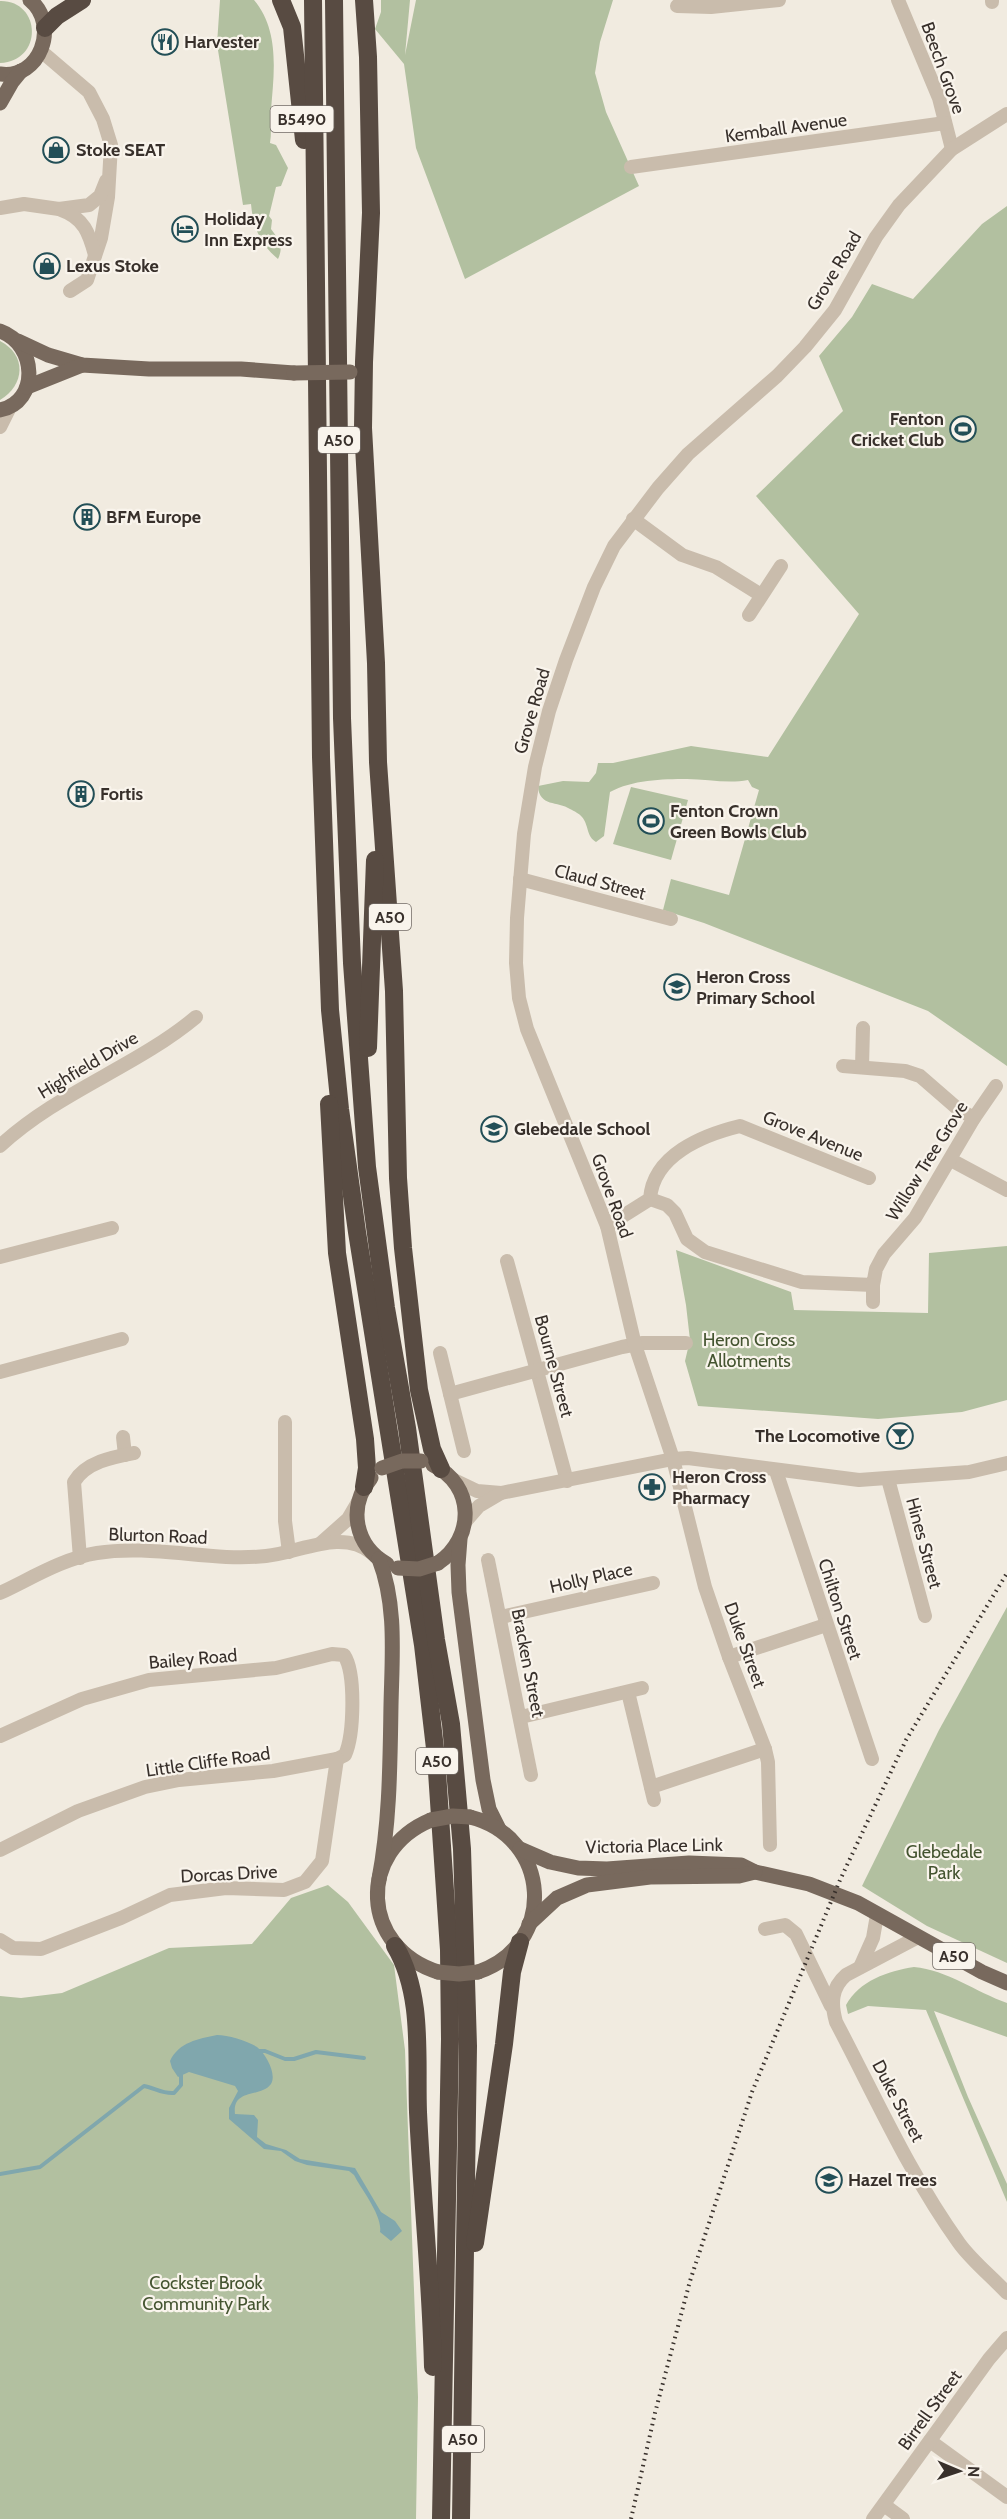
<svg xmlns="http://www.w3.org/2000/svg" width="1007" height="2519" font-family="Cabin,sans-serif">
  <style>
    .green { fill: #b2c0a0 }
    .water { fill: #80a7ad }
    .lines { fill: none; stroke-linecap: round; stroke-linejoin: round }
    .stream { stroke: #80a7ad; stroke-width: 4 }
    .minor { stroke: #c9bcac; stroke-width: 14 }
    .major { stroke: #78695d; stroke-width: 15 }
    .highway { stroke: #584b42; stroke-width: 18 }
    .rail { stroke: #38302b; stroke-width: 4; stroke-dasharray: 1.5 4.5; stroke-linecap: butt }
    .major-bridge { stroke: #78695d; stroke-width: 15 }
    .labels { text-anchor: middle; stroke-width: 4.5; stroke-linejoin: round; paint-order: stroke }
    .shield { fill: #f9f4ec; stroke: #726b65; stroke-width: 1.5 }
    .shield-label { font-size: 16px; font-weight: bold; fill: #38302b }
    .poi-label { font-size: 18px; font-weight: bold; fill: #38302b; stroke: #f9f4ec; text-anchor: start }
    .street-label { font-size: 18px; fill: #38302b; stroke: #f9f4ec }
    .park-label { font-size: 18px; fill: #445430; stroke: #f9f4ec }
  </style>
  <rect width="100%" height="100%" fill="#f1ebe0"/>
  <g class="green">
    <path d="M220 0H254C280 31 274 73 271 110 270 121 272 132 270 143L276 145 288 168 281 186 276 187 269 216 272 220 271 229C279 240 284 246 278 259 260 244 253 227 251 204L243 205 217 44Z"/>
    <polygon points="381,0 410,0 405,55 416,0 613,0 600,42 595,73 606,112 639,186 465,279 416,148 404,64 375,29 381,12"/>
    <path d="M0 1C41 0 44 61 0 63Z"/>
    <path d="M1007 206V1066L928 1011 704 923 663 910 671 879 729 895 759 790 752 787 748 780C728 784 707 779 687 779 662 779 632 780 610 792L604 836 596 842C586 836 589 825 582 817 580 814 574 811 570 809 558 801 539 807 538 786L563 781 589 782 596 773 598 763H613L691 746 768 757 859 614 756 496 843 411 819 356 852 317 872 284 913 299 982 224Z"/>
    <path d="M0 341C27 355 25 385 0 400Z"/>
    <polygon points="631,787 688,800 671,860 613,844"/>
    <polygon points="1007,1246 1007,1400 962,1412 878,1419 698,1406 685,1361 690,1340 686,1305 676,1250 791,1292 794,1310 928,1313 929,1253"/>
    <polygon points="1007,1607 1007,1963 927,1926 862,1886 939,1730"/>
    <polygon points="328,1885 348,1902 394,1965 405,2050 418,2397 416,2519 0,2519 0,1996 21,1998 62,1993 169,1948 252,1944 291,1898"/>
    <path d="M914 1967C947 1970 976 1992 1007 2003V2037L934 2011 968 2097 1007 2184V2202L926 2010 868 2006 848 2014 846 2005C859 1981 888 1971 914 1967Z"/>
  </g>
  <path class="water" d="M217 2035C228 2035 248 2041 257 2047 266 2054 277 2074 271 2084 261 2098 232 2088 235 2114L254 2115 258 2120 257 2137 266 2144 286 2150 300 2159 355 2168 381 2212 395 2221 402 2231 391 2241 380 2232C383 2216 361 2189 354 2175L349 2171 307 2165 295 2161 281 2151 264 2149 229 2119V2108L238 2091 235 2086 189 2072 178 2077 172 2068 170 2061C179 2042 198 2039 217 2035Z"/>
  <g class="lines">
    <g class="stream">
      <polyline points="257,2051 265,2051 285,2059 294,2059 316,2052 364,2058"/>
      <path d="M0 2174 40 2167 144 2086C155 2088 162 2094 174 2093L181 2085V2071"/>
    </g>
    <g class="minor">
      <polyline points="898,0 939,98 952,149"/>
      <polyline points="992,0 992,2"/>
      <polyline points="677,6 711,7 779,0"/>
      <polyline points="41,51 89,92 103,119 111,145 108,197 101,238 87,280 70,291"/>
      <polyline points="631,167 945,123"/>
      <polyline points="0,208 24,204 59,209 89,205 100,196 106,181"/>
      <path d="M61 210C84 218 89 233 95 255"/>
      <polyline points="0,427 9,409"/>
      <polyline points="633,519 682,555 716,567 761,595"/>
      <polyline points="749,615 781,566"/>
      <polyline points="520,879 671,919"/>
      <polyline points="843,1066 905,1071 920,1076 958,1109 974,1118"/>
      <polyline points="862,1067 863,1028"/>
      <path d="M0 1146C58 1092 136 1067 196 1017"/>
      <polyline points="951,1160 1007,1190"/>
      <polyline points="650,1199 667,1205 675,1213 687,1239 705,1252 802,1282 873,1285 876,1269 884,1254 915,1218 974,1118 996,1086"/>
      <path d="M607 1226 650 1199C653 1155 703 1135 740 1126L869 1178"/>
      <polyline points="0,1257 112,1228"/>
      <polyline points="507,1261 567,1481"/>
      <polyline points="873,1285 873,1302"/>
      <polyline points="440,1353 464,1451"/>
      <polyline points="0,1372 122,1339"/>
      <polyline points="450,1394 622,1347 643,1343 686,1343"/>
      <polyline points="285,1422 285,1521 289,1552"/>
      <polyline points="123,1437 125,1455"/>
      <polyline points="776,1471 872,1759"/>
      <polyline points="888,1479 925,1616"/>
      <polyline points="454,1480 477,1491 501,1493 673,1459 688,1458 859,1480 969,1472 1007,1463"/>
      <polyline points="465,1522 479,1506 501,1493"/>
      <polyline points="321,1543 348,1519 358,1502"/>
      <path d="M80 1558 74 1482C86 1462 113 1457 134 1453"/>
      <polyline points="488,1560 531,1775"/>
      <path d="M0 1593C30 1579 64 1558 97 1553 153 1544 210 1562 266 1556 300 1553 341 1528 372 1553"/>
      <polyline points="501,1617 653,1583"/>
      <polyline points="729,1657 826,1625"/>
      <polyline points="628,1692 654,1800"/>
      <polyline points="521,1717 642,1688"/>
      <path d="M0 1736 82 1699 149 1680 276 1668 332 1654 344 1655C356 1673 354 1735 345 1755L337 1759 273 1771 179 1780 145 1787 78 1811 0 1850"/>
      <polyline points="651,1787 765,1749"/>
      <polyline points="770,1845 768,1762 765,1749 729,1657 705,1587 673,1459 635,1345 607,1226 527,1029 519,998 516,963 517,918 524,834 535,767 549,711 566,660 594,587 614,546 658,488 688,454 777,376 805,347 835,310 876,237 899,205 952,149 1007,114"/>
      <polyline points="765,1929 785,1925 796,1934 831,2006"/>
      <path d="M918 1937 846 1975C831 1988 831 2004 836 2022 875 2096 910 2175 959 2243 972 2261 991 2276 1007 2293"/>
      <polyline points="0,1940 13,1948 41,1949 121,1918 170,1895 226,1888 284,1890 305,1882 322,1861 337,1759"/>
      <polyline points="861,1965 873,1938 877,1915"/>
      <polyline points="930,2441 1007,2497"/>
      <polyline points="884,2505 903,2519"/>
      <polyline points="873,2519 989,2359 1007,2338"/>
    </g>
    <g class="major">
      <path d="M0 74C40 80 60 25 30 0"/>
      <polyline points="0,103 12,82 21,71"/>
      <path d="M0 331C37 344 40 402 0 410"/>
      <polyline points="18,341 48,355 82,365 149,369 241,369 294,373"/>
      <polyline points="27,387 82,365"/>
      <path d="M433 1465C475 1485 475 1538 438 1563"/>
      <path d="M371 1478C347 1507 355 1546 387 1564"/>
      <polyline points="460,1539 458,1565 459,1592 483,1780 489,1809 499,1829"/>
      <path d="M470 1817C551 1837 558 1945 478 1972"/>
      <path d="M431 1820C356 1851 361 1948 438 1972"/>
      <polyline points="520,1849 550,1862 578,1868 607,1869 689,1863 741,1865 755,1872 809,1884 858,1903 982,1972 1007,1983"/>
      <path d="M379 1879C390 1821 390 1763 391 1705 392 1657 397 1605 379 1559"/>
      <polyline points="529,1924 557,1898 587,1885 650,1877 739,1876 755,1872"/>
    </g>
    <g class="highway">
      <polyline points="281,0 292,27 304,140"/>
      <polyline points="313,0 321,757 330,1010 340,1109 357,1232 423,1645 436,1757 449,1950 450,2039 441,2519"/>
      <polyline points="334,0 342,718 352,963 367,1167 386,1308 407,1428 436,1640 451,1724 462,1849 468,2046 461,2519"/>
      <polyline points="364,0 368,57 371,213 364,362 363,428 376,663 378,762 394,991 398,1178 403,1248 419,1390 432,1449 441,1469"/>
      <polyline points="45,28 57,16 82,0"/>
      <polyline points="368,1048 375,860"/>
      <polyline points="329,1104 337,1253 365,1439 367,1468 364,1487"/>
      <path d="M395 1946C424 1995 416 2058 418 2112 422 2197 431 2282 433 2367"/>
      <polyline points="475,2243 504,2044 512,1972 520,1942"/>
    </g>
    <polyline class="rail" points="631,2519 655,2413 690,2281 752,2092 840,1880 906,1740 1007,1573"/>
    <g class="major-bridge">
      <polyline points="294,373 350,372"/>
      <polyline points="382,1468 402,1461 421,1461"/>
      <polyline points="398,1568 419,1569 438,1563"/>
      <polyline points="431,1820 453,1816 470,1817"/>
      <polyline points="438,1972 459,1974 478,1972"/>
    </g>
  </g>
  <defs>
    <g id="restaurant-ring" transform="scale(1.35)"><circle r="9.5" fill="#f9f4ec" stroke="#234f57" stroke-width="1.5"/><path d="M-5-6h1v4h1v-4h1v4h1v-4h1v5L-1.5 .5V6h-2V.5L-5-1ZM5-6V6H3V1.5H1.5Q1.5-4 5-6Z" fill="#234f57"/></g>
    <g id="shop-ring" transform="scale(1.35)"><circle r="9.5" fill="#f9f4ec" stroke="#234f57" stroke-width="1.5"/><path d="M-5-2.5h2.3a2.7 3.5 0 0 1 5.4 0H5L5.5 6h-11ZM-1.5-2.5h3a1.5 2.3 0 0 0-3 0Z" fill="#234f57"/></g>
    <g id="hotel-ring" transform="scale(1.35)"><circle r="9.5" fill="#f9f4ec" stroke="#234f57" stroke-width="1.5"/><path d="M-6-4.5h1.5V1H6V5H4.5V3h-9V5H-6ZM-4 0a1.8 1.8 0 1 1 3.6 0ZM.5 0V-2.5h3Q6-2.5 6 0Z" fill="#234f57"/></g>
    <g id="stadium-ring" transform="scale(1.35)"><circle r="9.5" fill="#f9f4ec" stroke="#234f57" stroke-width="1.5"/><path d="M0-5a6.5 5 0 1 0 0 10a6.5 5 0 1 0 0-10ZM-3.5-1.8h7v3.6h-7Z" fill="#234f57"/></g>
    <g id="building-ring" transform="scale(1.35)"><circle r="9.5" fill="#f9f4ec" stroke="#234f57" stroke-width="1.5"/><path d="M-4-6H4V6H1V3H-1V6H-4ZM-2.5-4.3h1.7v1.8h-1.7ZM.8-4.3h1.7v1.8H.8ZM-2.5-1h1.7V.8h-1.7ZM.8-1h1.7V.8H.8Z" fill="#234f57"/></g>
    <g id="school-ring" transform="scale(1.35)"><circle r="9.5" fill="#f9f4ec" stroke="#234f57" stroke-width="1.5"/><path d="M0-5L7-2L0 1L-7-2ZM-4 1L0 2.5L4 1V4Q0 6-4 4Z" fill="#234f57"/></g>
    <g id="bar-ring" transform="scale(1.35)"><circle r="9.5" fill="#f9f4ec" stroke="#234f57" stroke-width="1.5"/><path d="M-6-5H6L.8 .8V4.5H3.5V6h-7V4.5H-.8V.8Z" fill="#234f57"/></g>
    <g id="pharmacy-ring" transform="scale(1.35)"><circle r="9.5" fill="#f9f4ec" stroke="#234f57" stroke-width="1.5"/><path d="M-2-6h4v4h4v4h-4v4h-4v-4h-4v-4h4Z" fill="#234f57"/></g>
  </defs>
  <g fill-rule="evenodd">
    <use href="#restaurant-ring" x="165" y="42"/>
    <use href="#shop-ring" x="56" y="150"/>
    <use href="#hotel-ring" x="185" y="229"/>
    <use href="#shop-ring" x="47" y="266"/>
    <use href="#stadium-ring" x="963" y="429"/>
    <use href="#building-ring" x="87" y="517"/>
    <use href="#building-ring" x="81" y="794"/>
    <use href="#stadium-ring" x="651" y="821"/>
    <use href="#school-ring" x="677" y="987"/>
    <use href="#school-ring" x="494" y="1129"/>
    <use href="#bar-ring" x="900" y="1436"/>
    <use href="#pharmacy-ring" x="652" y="1487"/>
    <use href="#school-ring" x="829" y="2180"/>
  </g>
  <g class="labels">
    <g class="shield">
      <rect x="270.5" y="106" width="63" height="26" rx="4.5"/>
      <rect x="318" y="427" width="42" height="26" rx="4.5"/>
      <rect x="369" y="904" width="42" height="26" rx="4.5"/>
      <rect x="416" y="1748" width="42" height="26" rx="4.5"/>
      <rect x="933" y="1943" width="42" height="26" rx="4.5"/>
      <rect x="442" y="2426" width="42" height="26" rx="4.5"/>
    </g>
    <g class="shield-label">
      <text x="302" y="125">B5490</text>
      <text x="339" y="446">A50</text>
      <text x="390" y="923">A50</text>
      <text x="437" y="1767">A50</text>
      <text x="954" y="1962">A50</text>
      <text x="463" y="2445">A50</text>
    </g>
    <g class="poi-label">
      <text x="184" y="48">Harvester</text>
      <text x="76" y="156">Stoke SEAT</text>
      <text x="204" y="225">Holiday<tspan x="204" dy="21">Inn Express</tspan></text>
      <text x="66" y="272">Lexus Stoke</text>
      <text x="944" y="425" text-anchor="end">Fenton<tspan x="944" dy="21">Cricket Club</tspan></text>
      <text x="106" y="523">BFM Europe</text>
      <text x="100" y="800">Fortis</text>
      <text x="670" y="817">Fenton Crown<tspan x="670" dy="21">Green Bowls Club</tspan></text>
      <text x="696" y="983">Heron Cross<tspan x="696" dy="21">Primary School</tspan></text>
      <text x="514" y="1135">Glebedale School</text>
      <text x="880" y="1442" text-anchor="end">The Locomotive</text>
      <text x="672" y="1483">Heron Cross<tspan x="672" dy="21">Pharmacy</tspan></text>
      <text x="848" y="2186">Hazel Trees</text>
    </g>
    <g class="street-label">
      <text transform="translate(943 68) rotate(70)" y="6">Beech Grove</text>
      <text transform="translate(786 128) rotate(-8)" y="6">Kemball Avenue</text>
      <text transform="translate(834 271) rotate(-59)" y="6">Grove Road</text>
      <text transform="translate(532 711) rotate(-74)" y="6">Grove Road</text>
      <text transform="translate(600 882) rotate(15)" y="6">Claud Street</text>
      <text transform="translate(88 1065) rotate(-31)" y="6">Highfield Drive</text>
      <text transform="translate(813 1136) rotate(22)" y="6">Grove Avenue</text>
      <text transform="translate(927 1161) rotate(-58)" y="6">Willow Tree Grove</text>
      <text transform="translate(612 1196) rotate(70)" y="6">Grove Road</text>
      <text transform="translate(554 1366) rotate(75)" y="6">Bourne Street</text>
      <text transform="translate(158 1536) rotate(2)" y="6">Blurton Road</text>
      <text transform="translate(924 1543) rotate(75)" y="6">Hines Street</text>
      <text transform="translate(591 1578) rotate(-13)" y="6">Holly Place</text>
      <text transform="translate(840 1609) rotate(72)" y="6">Chilton Street</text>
      <text transform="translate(745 1645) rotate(70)" y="6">Duke Street</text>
      <text transform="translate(193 1659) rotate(-5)" y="6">Bailey Road</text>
      <text transform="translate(528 1663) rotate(79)" y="6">Bracken Street</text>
      <text transform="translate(208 1762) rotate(-8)" y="6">Little Cliffe Road</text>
      <text transform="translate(654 1846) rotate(-1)" y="6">Victoria Place Link</text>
      <text transform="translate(229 1874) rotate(-3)" y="6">Dorcas Drive</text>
      <text transform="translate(898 2101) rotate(62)" y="6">Duke Street</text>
      <text transform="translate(930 2410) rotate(-54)" y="6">Birrell Street</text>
    </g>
    <g class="park-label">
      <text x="749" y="1346">Heron Cross<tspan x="749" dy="21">Allotments</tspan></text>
      <text x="944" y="1858">Glebedale<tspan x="944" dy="21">Park</tspan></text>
      <text x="206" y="2289">Cockster Brook<tspan x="206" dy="21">Community Park</tspan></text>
    </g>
  </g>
  <g transform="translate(959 2471) rotate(92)" stroke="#f9f4ec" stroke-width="4.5" paint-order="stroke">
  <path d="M0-4.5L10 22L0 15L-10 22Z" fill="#38302b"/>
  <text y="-9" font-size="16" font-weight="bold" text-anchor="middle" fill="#38302b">N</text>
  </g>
</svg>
